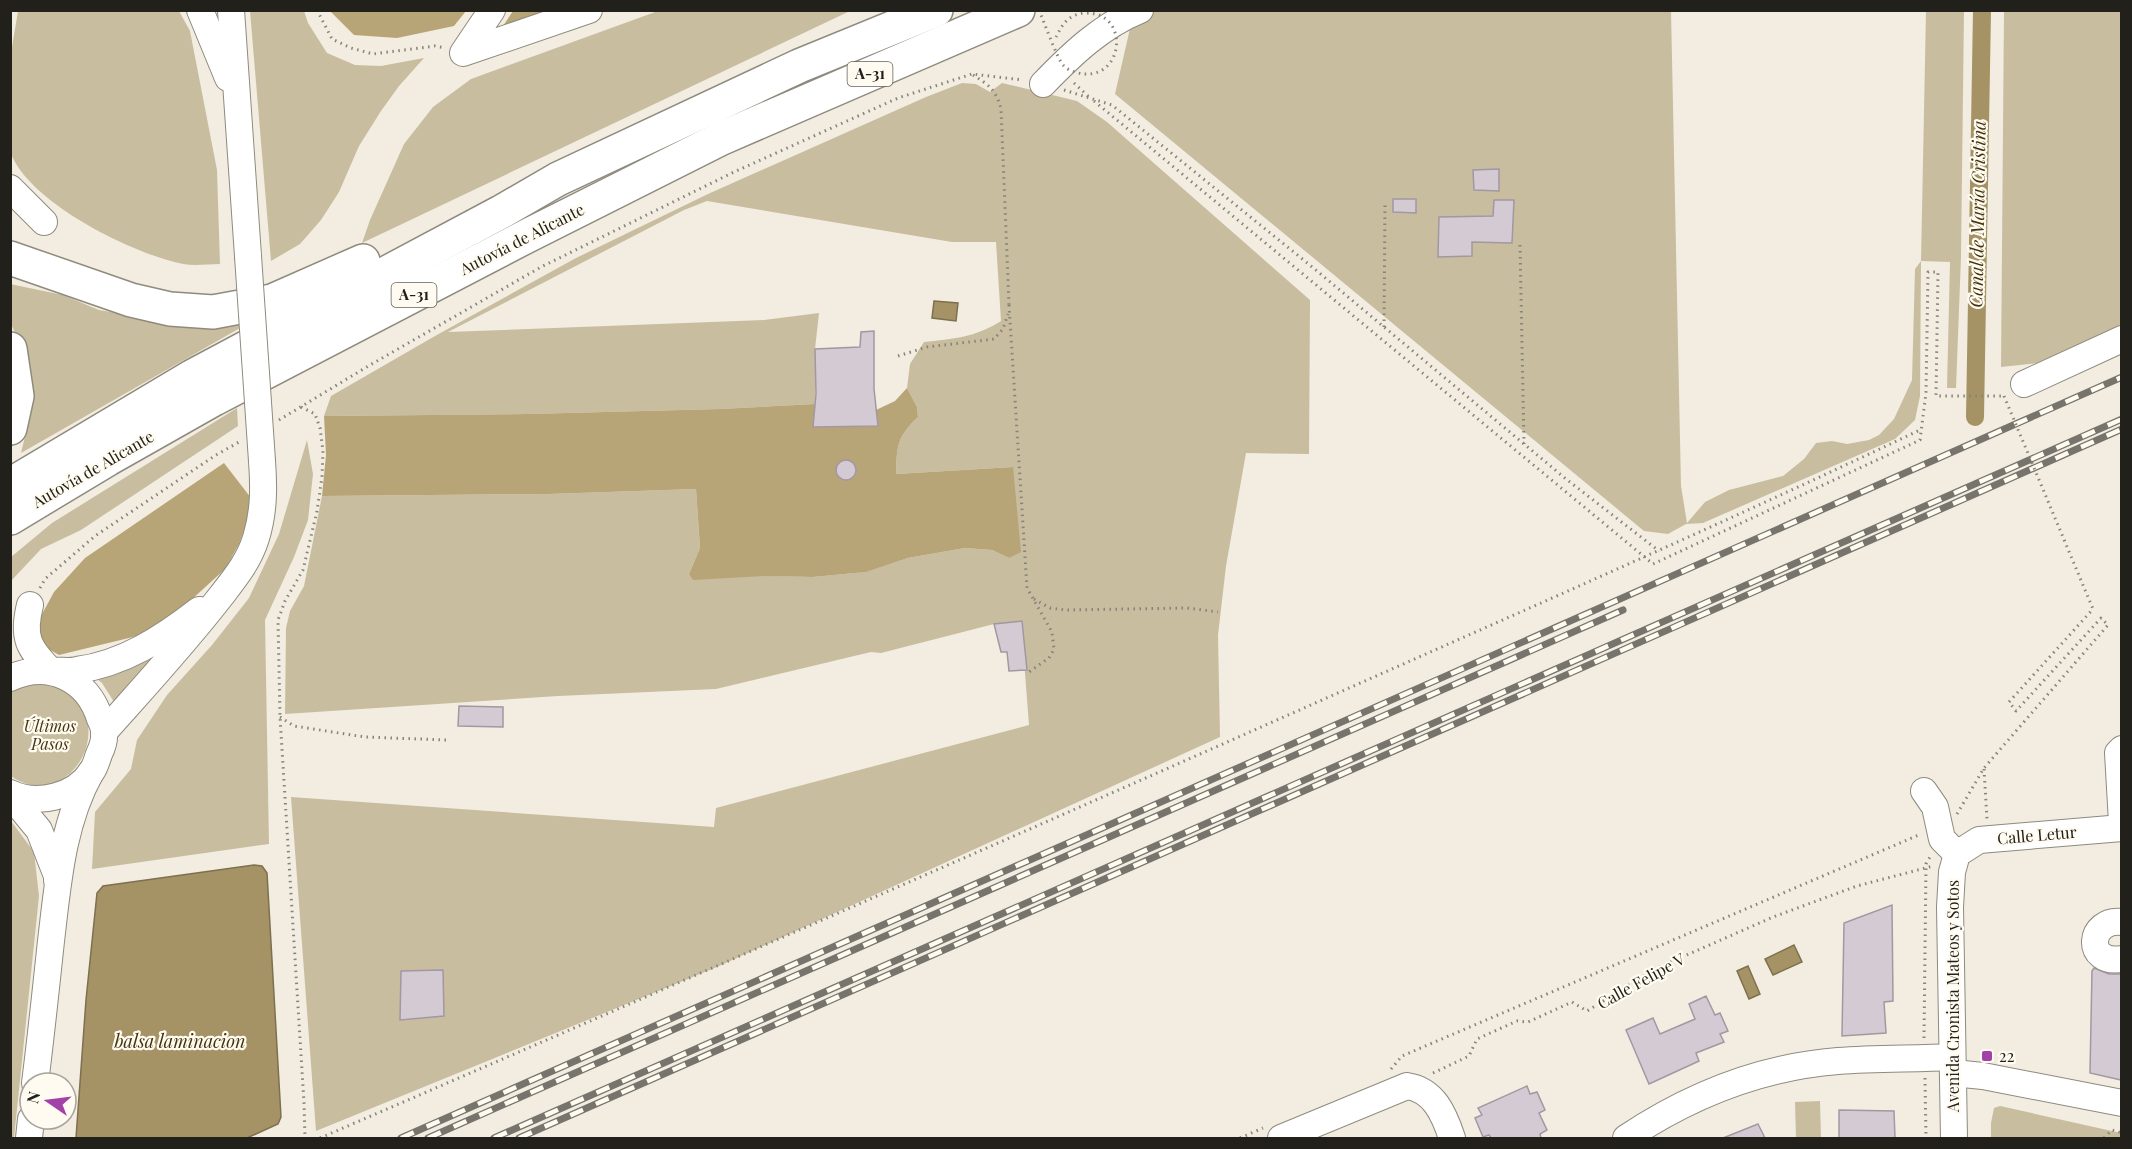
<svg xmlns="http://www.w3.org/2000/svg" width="2132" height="1149" font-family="'Playfair Display',serif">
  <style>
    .green { fill: #c9bd9f }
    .forest { fill: #b8a577 }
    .water { fill: #a59365; stroke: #7d704f; stroke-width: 1.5 }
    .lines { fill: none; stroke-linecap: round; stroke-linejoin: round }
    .canal { stroke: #a59365; stroke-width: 18 }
    .building { fill: #d4cad4; stroke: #a198a2; stroke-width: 1.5 }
    .minor-casing { stroke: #8e8a7e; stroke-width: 28 }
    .highway-casing { stroke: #8e8a7e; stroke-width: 36 }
    .path { stroke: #86837a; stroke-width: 3; stroke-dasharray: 1.5 4.5; stroke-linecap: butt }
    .minor { stroke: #fff; stroke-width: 26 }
    .highway { stroke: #fff; stroke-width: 33 }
    .rail-casing { stroke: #76746c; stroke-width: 7 }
    .rail { stroke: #fffbf0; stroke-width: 4.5; stroke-dasharray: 14; stroke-linecap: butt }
    .minor-bridge-casing { stroke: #8e8a7e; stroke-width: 28; stroke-linecap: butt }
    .path-bridge { stroke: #86837a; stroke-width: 3; stroke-dasharray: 1.5 4.5; stroke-linecap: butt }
    .minor-bridge { stroke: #fff; stroke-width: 26 }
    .poi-dot { fill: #a242a9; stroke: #fffbf0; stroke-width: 2 }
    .labels { text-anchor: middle; stroke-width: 4.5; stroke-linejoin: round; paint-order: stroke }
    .shield { fill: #fffbf0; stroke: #64625b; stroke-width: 1.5 }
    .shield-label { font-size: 15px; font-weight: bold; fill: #21201b }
    .street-label { font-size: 16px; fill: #21201b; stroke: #fffbf0 }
    .park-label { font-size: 16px; font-style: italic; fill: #44350f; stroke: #fffbf0 }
    .poi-label { font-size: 16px; fill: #21201b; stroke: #fffbf0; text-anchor: start }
    .water-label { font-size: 18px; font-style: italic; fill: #42330c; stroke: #fffbf0 }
  </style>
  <rect width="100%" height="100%" fill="#f2ede0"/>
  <g class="green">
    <path d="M18 11H179L190 31 217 170 220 264C208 264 195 266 183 264 133 254 27 202 10 151V59Z"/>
    <polygon points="250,11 304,11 308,23 327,53 355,65 381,66 424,58 399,86 381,111 359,146 339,192 321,220 300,244 271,261"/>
    <polygon points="658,11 850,11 362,243 370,220 404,144 433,107 471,79"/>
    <polygon points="1134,11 1671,11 1681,486 1687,523 1705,502 1729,490 1783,476 1804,459 1816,443 1832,441 1847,444 1869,440 1879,435 1894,419 1912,380 1915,269 1921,261 1926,11 1964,11 1961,257 1956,388 1947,388 1950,262 1921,261 1920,396 1915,420 1895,439 1703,523 1686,524 1668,534 1644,531 1115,94"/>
    <polygon points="2004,11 2121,11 2122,324 2038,363 2001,367"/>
    <path d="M962 83 976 84 990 92 1002 83 1077 101 1107 122 1310 300 1309 454 1246 453 1226 566 1218 635 1220 737 717 967 316 1131 291 797 714 827 716 808 1029 725 1021 621 994 624 881 653 871 652 716 689 558 696 285 714 286 628 290 611 304 586 322 496 549 494 696 489 700 548 689 574 813 577 865 572 908 558 965 548 992 550 1009 558 1013 467 896 474C897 445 897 437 918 417L917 407 907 388 910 364 924 342C952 339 977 337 1001 321L996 242H952L707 201 684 210 448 332 764 320 819 313 815 349V404L720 409 528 414 324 416 331 396 435 336 576 258 708 194 926 97Z"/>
    <polygon points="10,284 63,295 99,310 172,322 238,319 240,328 21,453 29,420 29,388 26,356 11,324"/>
    <polygon points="237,408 238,426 81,530 41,549 11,581 11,557 52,523"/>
    <polygon points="307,440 313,474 308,520 294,557 265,620 269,844 92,869 95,812 131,769 137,740 167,695 212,645 249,598 279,534"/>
    <polygon points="179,641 116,705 102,683 93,676"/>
    <path d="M46 683C131 708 72 819 11 776V691L20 686Z"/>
    <polygon points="11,821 34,852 39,896 14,1138 10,1138"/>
    <polygon points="1820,1101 1821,1138 1796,1138 1795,1102"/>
    <polygon points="2000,1106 2121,1133 2121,1138 1991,1138 1991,1123 1994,1108"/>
  </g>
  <g class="forest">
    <polygon points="330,11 330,10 466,11 454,26 397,38 354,35"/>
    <polygon points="513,11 553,11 501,29"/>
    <path d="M907 388 917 407 918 417C897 437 897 445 896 474L1013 467 1021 552 1009 558 992 550 965 548 908 558 866 572 813 577 764 576 693 580 689 574 700 548 696 489 549 494 322 496 326 455 324 416 528 414 720 409 815 404 813 427 878 426 876 410 895 401Z"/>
    <polygon points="224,463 251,498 250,514 239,544 225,569 166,623 137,636 59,655 45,647 38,635 41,616 54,592 85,558"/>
  </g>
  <g class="water">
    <polygon points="934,301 958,303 956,321 932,318"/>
    <polygon points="254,865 262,866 267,873 281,1117 278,1124 247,1138 76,1138 86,1000 97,893 103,886"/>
    <polygon points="1794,945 1802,962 1773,975 1765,959"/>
    <polygon points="1748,966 1760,994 1749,999 1737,971"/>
  </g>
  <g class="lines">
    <polyline class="canal" points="1975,417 1982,10"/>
  </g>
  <g class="building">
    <polygon points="1499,169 1499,191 1474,190 1473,170"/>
    <polygon points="1393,199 1416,199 1416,213 1393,212"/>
    <polygon points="1494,200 1514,200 1512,243 1472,242 1472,256 1438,257 1439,217 1493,216"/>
    <polygon points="874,331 874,389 878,426 813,427 816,394 815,349 860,347 861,332"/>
    <circle cx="846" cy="470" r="10"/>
    <polygon points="1022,621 1027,670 1009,671 1007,652 1001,652 994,624"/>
    <polygon points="459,706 503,707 503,727 458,726"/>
    <polygon points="1892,905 1893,1001 1884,1002 1886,1033 1842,1036 1844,923"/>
    <polygon points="2094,968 2109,974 2121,974 2121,1080 2090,1073 2092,971"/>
    <polygon points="443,970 444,1016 400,1020 401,971"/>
    <polygon points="1706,996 1715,1015 1720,1013 1728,1031 1720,1034 1724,1042 1696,1053 1699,1061 1649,1084 1626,1030 1653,1018 1660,1034 1695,1019 1689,1004"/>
    <polygon points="1527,1086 1530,1094 1537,1092 1545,1110 1539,1113 1547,1130 1540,1134 1541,1138 1491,1138 1489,1135 1483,1137 1475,1118 1482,1115 1478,1108"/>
    <polygon points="1839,1110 1894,1111 1895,1138 1839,1138"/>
    <polygon points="1758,1124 1765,1138 1723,1138"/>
  </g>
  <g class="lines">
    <g class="minor-casing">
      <g id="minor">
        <polyline points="200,10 228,78"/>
        <polyline points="231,10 248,256"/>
        <polyline points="492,10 463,53 589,10"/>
        <path d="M1043 84C1072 54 1101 26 1140 10"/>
        <polyline points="10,188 44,222"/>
        <polyline points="2024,384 2122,339"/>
        <path d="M30 605C22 637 28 648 51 671"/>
        <path d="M53 671C61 670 69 672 77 670 123 664 163 638 199 610"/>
        <path d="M10 678C49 660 88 679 100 719 102 723 104 728 104 732 105 740 102 748 99 754 97 760 95 767 92 771 75 797 37 806 10 793"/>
        <path d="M104 732C144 687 184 644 221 596 235 578 249 561 256 538 264 512 264 488 262 461"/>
        <polyline points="2122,749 2118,753 2122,822"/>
        <polyline points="1924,791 1935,807 1942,839 1957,854"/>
        <polyline points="10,795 39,830 57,876 57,880"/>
        <path d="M2122 922C2088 918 2084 965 2122 959"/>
        <polyline points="1953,1073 1983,1076 2122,1103"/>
        <path d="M35 1083C41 1036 46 988 51 941 58 883 62 824 91 772"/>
        <polyline points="29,1138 31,1119"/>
        <path d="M1281 1138 1407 1086C1434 1090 1444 1114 1452 1138"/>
        <path d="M1626 1138C1689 1096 1761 1067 1838 1061 1876 1058 1914 1059 1952 1057"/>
        <polyline points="1954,1138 1950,907 1952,872 1957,854 1979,840 2122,828"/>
      </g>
    </g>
    <g class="highway-casing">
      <g id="highway">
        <polyline points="10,258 131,300 170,309 213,312 272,301 363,261"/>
        <polyline points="10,349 17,396 10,428"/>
        <polyline points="10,485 193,376 501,212 558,179 799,66 936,10"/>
        <polyline points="10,518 108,459 214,399 527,236 722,138 1018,10"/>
      </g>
    </g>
    <g class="path">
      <polyline points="317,10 332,39 351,48 373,54 435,46 445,48"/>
      <path d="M973 75C989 85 995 89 1001 108L1009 305"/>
      <polyline points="1074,83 1089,97"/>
      <polyline points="1064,90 1112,105 1311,266 1566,479 1659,551"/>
      <polyline points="1094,101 1653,564 1920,440 1926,393 1928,272 1938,272 1936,396 2004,396"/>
      <polyline points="1520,245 1524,444"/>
      <polyline points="1009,305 1027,588 1052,632 1054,649 1049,658 1026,674"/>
      <polyline points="1384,327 1385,205"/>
      <polyline points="898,356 927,347 994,339 1003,329 1008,314"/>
      <polyline points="301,407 315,414 320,428 323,451 322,477 317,511 303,570 285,601 278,620 280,717 304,1103 305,1138"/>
      <polyline points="279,420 370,365 541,267 734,172 898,98 972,74 1023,80"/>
      <polyline points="40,588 45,579 95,536 216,455 239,442"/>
      <polyline points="1034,599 1050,608 1066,610 1187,608 1218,612"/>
      <polyline points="280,717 294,726 365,737 446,740"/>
      <polyline points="1984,769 1987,819"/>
      <polyline points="1957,814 1984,768 2108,625 2101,618 2016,711 2009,702 2093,609"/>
      <polyline points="1924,1038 1926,864 1930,857"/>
      <polyline points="1391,1069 1402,1056 1921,834"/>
      <polyline points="1433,1073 1469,1056 1477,1039 1517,1021 1528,1022 1572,1002 1587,1011 1655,969 1773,917 1857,886 1933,866"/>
      <polyline points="1925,1078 1926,1138"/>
      <path d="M320 1138C649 996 977 853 1304 708 1511 616 1718 526 1922 429"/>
      <polyline points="1240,1138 1263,1128"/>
      <polyline points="2104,1138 2112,1130 2122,1133"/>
    </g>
    <use href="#minor" class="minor"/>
    <use href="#highway" class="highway"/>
    <g class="rail-casing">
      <g id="rail">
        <polyline points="401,1138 2122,377"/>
        <polyline points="428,1138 1623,610"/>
        <polyline points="494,1138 2122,419"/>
        <polyline points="519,1138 2122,429"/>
      </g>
    </g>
    <use href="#rail" class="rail"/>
    <g class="minor-bridge-casing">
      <polyline id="minor-bridge" points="248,256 262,461"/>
    </g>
    <g class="path-bridge">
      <path d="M1039 10C1044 22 1057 58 1063 65 1068 71 1077 73 1084 74 1125 77 1129 12 1086 13 1069 14 1063 23 1056 37"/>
      <polyline points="2004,396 2093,609"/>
    </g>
    <use href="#minor-bridge" class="minor-bridge"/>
  </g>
  <rect class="poi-dot" x="1981" y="1050" width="12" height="12" rx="3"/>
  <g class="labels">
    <g class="shield">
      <rect x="847.5" y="62" width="45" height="24" rx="4.5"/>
      <rect x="391.5" y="283" width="45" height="24" rx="4.5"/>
    </g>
    <g class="shield-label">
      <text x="870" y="79">A-31</text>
      <text x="414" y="300">A-31</text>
    </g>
    <g class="street-label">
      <text transform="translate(522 239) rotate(-27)" y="6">Autovía de Alicante</text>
      <text transform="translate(93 469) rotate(-30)" y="6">Autovía de Alicante</text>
      <text transform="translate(2037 835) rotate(-5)" y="6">Calle Letur</text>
      <text transform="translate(1641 981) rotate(-29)" y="6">Calle Felipe V</text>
      <text transform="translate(1953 996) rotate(-90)" y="6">Avenida Cronista Mateos y Sotos</text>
    </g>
    <g class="park-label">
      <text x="50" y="732">Últimos<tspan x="50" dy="18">Pasos</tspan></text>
    </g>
    <g class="poi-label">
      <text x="1999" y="1062">22</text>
    </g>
    <g class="water-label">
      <text transform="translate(1978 214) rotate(-89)" y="6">Canal de María Cristina</text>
      <text x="180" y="1048">balsa laminacion</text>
    </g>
  </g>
  <rect width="2132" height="1149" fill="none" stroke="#21201b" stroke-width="24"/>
  <g transform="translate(48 1101) rotate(284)"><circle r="28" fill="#fffbf0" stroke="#a6a39b" stroke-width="1.5"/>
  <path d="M0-4.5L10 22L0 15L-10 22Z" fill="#a242a9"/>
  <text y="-9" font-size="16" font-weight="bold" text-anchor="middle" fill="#21201b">N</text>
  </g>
</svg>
